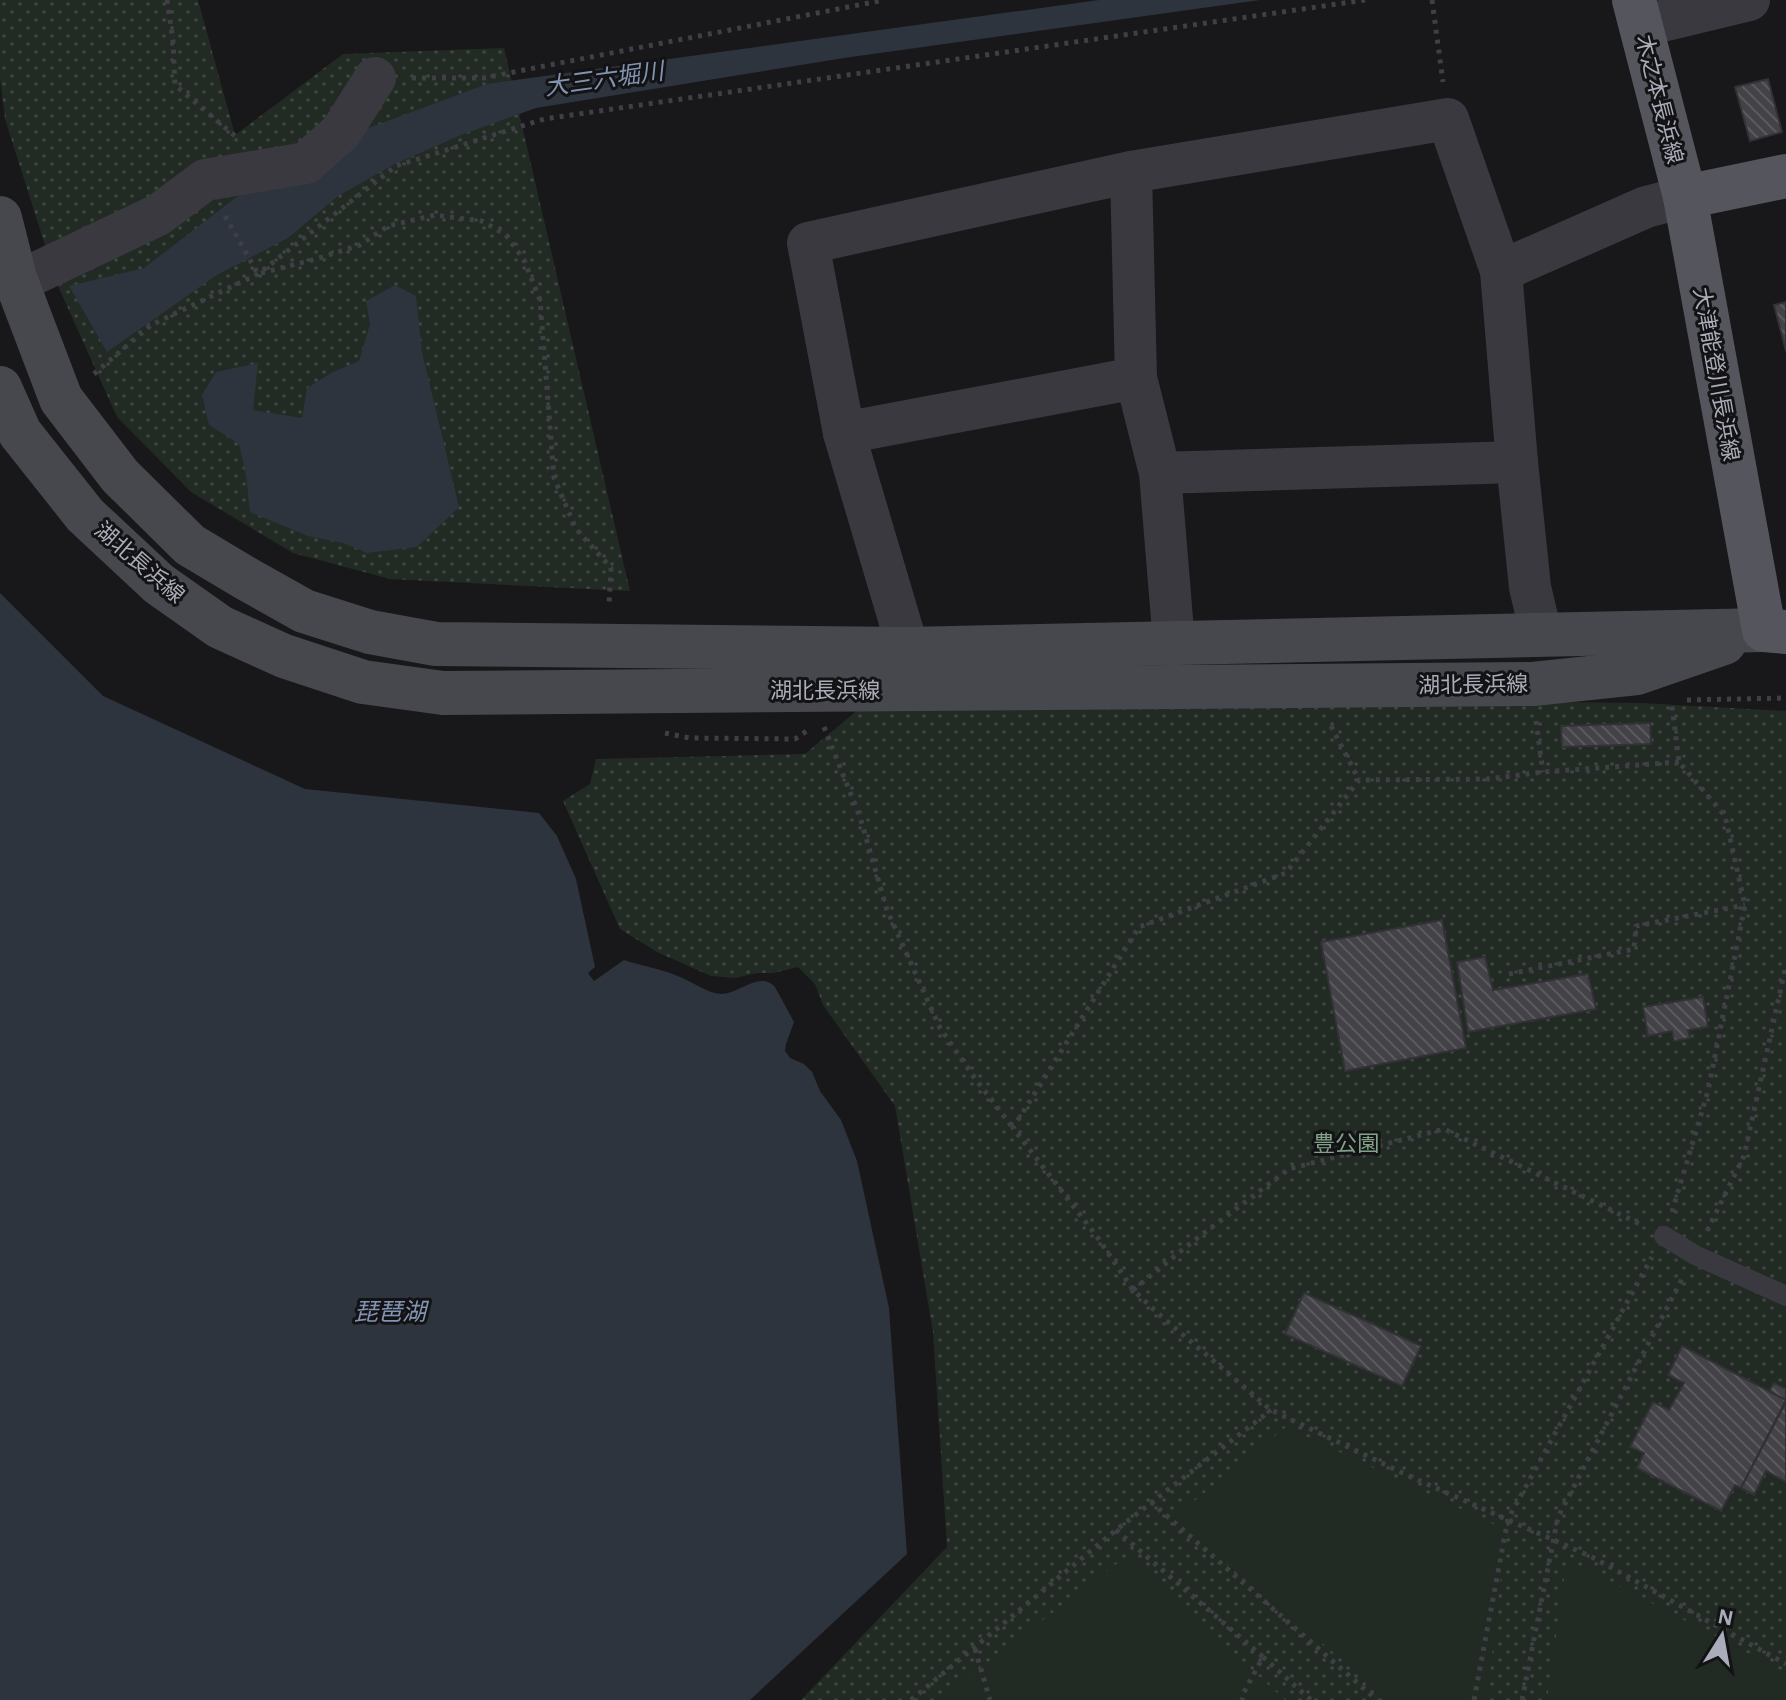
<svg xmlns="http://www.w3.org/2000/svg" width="1786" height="1700" font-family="'Alegreya Sans','Noto Sans JP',sans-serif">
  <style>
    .park { fill: url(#park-dots) }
    .garden { fill: #222a24 }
    .water { fill: #2e343d }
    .building { fill: url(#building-back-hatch); stroke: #323236; stroke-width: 2 }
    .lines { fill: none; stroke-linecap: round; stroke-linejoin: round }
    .path { stroke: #3f3f45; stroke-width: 5; stroke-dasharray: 4 6; stroke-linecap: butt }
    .service { stroke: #39393f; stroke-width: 20 }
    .minor { stroke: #39393f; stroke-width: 42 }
    .secondary { stroke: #47474e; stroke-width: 44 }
    .primary { stroke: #55555d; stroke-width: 44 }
    .labels { text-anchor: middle; stroke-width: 6; stroke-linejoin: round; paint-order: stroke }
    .street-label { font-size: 22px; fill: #aaacb9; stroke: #131315 }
    .park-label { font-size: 22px; fill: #82a38a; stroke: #131315 }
    .water-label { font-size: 24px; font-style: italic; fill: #8394b3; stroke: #131315 }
  </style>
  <defs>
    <pattern id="park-dots" width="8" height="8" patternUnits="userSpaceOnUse" patternTransform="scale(2)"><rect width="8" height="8" fill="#222a24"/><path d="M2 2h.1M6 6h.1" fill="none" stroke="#3f4642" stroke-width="1.8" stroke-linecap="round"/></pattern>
    <pattern id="building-back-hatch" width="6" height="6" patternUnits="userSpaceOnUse" patternTransform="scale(2)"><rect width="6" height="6" fill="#424247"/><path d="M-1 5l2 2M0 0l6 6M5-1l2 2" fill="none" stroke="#5b5b5f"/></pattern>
  </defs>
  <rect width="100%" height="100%" fill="#18181a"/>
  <g class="park">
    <polygon points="0,0 198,0 235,135 343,54 504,48 630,591 390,579 293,553 191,492 117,417 58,286 5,119 0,78"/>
    <polygon points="1438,701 1640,703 1786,711 1786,1700 801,1700 947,1547 933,1332 895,1106 823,1005 815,984 798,967 773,973 757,973 735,978 711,976 657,952 620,929 563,801 590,784 596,759 805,754 866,703"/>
  </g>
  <g class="garden">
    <polygon points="1286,1427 1506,1530 1487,1700 1391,1700 1172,1519"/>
    <polygon points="1127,1556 1285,1700 938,1700"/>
    <polygon points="1567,1559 1786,1673 1786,1700 1547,1700"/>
  </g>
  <g class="water">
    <polygon points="1099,0 1260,0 844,58 536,108 461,135 395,164 338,196 288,238 217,275 107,352 69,286 144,268 256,182 347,136 487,84"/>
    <polygon points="395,285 416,296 422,352 459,507 417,547 367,553 343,543 308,536 250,512 246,475 239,444 209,425 202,395 216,372 258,363 253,410 302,418 307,388 331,373 359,361 370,324 366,301"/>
    <path d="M0 593 103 696 305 789 539 813 557 836 576 879 595 967 588 973 594 981 624 960C642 966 662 969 680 977 693 982 707 993 721 994 739 994 760 970 775 987L794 1022 786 1044 785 1051 790 1058 804 1064 812 1072 820 1091 841 1120 857 1161 889 1308 907 1554 750 1700H0Z"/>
  </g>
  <g class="building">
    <polygon points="1768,79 1782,132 1750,141 1735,87"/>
    <polygon points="1786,302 1786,351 1774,305"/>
    <polygon points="1650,723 1651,744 1562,747 1561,726"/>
    <polygon points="1442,920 1466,1048 1345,1071 1321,942"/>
    <polygon points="1485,957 1493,990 1588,974 1596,1009 1468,1032 1457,962"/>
    <polygon points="1703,997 1708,1027 1688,1030 1690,1038 1674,1041 1672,1031 1648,1036 1643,1007"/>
    <polygon points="1304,1293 1421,1346 1402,1386 1285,1334"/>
    <polygon points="1682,1346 1786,1400 1741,1488 1735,1485 1721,1511 1637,1468 1644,1453 1630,1447 1653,1402 1669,1410 1684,1383 1668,1375"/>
    <polygon points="1774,1383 1786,1389 1786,1400 1769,1391"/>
    <polygon points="1786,1402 1786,1482 1766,1471 1754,1495 1741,1488"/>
  </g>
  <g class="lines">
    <g class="path">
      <polyline points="167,0 173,41 175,85 235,136"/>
      <polyline points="1432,0 1443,82"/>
      <polyline points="412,78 483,78 884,0"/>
      <polyline points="225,216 258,274 316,259 360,245 388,226 435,215 482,221 506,235 524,260 540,300 554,478 576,529 611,568 609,604"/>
      <polyline points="94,374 151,325 258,274 396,166 544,119 1365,0"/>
      <polyline points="1687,700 1786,698"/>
      <polyline points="1536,721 1543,772"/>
      <polyline points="1331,726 1359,780"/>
      <polyline points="824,727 860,817 887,910 940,1028 974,1077 1013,1128"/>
      <polyline points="665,733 690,738 795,739 808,730"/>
      <polyline points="1679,762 1543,772 1488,779 1359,780 1286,873 1139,927 1013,1128 1098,1238 1133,1290 1162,1317 1271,1410 1411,1477 1592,1557 1786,1664"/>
      <polyline points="1509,974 1634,949 1636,926 1745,905"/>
      <polyline points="1672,1212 1708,1091 1745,905 1725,816 1679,762 1672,706"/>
      <polyline points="1707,1231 1744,1156 1786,965"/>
      <polyline points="1133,1290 1192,1242 1289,1169 1444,1129 1642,1225"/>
      <polyline points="1151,1502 1377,1700"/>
      <polyline points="1116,1530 1263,1657 1243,1694 1242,1700"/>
      <polyline points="975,1649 990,1700"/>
      <polyline points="1263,1657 1311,1700"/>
      <polyline points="911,1700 1116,1530 1271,1410"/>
      <polyline points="1474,1700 1508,1519 1652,1257"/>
      <polyline points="1522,1700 1558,1517 1682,1279"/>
    </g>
    <polyline class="service" points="1664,1236 1695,1255 1786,1296"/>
    <g class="minor">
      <polyline points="1641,26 1749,0"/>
      <polyline points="1131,172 1136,378 1160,473 1174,643"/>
      <polyline points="1501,271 1517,462 1530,587 1541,634"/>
      <polyline points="15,278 34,274 158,215 205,180 306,163 341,132 375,78"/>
      <polyline points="844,433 1136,378"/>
      <polyline points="1160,473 1517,462"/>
      <polyline points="908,649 844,433 808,243 1131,172 1448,119 1501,271 1646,207 1685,197"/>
    </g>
    <g class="secondary">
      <polyline points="0,218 15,278 61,399 120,476 190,545 247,579 304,611 370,632 436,644 908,649 1764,630"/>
      <polyline points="0,388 20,433 85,515 159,584 220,627 284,656 363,682 443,693 1533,684 1637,673 1724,643"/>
    </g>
    <g class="primary">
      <polyline points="1634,0 1685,197 1764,630 1786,632"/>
      <polyline points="1685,197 1786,176"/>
    </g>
  </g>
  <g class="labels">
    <g class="street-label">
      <text transform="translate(1660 99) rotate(76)" y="8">木之本長浜線</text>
      <text transform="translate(1717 374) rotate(80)" y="8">大津能登川長浜線</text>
      <text transform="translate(140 562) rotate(41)" y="8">湖北長浜線</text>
      <text transform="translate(1473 684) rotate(-1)" y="8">湖北長浜線</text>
      <text x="825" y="698">湖北長浜線</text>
    </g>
    <g class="park-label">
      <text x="1346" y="1151">豊公園</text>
    </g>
    <g class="water-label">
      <text transform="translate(604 79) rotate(-8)" y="8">大三六堀川</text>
      <text x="390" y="1320">琵琶湖</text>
    </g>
  </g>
  <g transform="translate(1722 1636) rotate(11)" stroke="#131315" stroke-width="6" paint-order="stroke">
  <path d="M0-6L14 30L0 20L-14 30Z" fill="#aaacb9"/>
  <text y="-12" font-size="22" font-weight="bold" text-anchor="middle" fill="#aaacb9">N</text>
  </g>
</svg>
